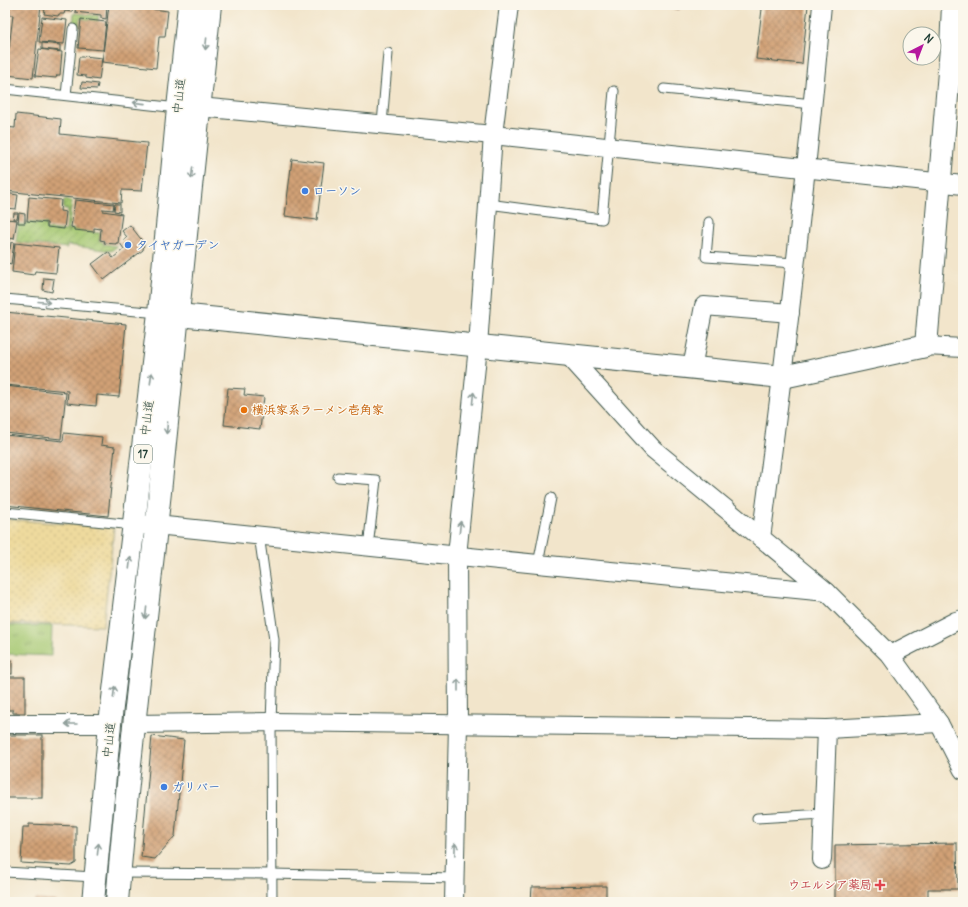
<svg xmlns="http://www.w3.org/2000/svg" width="968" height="907" font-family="Delius,'Klee One',sans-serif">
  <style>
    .grass { fill: url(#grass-tufts); stroke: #628252 }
    .sand { fill: url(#sand-dots); stroke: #868c69 }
    .garden { fill: url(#garden-furrows); stroke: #628252 }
    .building { fill: url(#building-cross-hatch) }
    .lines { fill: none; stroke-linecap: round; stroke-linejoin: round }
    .lane-casing { stroke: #3f564b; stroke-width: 11 }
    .street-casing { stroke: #3f564b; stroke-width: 20 }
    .secondary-casing { stroke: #3f564b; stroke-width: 24 }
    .highway-casing { stroke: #3f564b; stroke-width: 24 }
    .lane { stroke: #fff; stroke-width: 9 }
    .street { stroke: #fff; stroke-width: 18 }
    .secondary { stroke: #fff; stroke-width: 22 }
    .highway { stroke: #fff; stroke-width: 22 }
    .oneway { stroke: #8f9e9a }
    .shop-dot { fill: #3f7fe0; stroke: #fbf7ec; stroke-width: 1.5 }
    .food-dot { fill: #e8710a; stroke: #fbf7ec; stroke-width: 1.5 }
    .health-dot { fill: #e0444e; stroke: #fbf7ec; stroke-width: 1.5 }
    .labels { text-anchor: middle; stroke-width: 3; stroke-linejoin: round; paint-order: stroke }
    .shield { fill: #fbf7ec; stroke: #61756b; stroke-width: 1 }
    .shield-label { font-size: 11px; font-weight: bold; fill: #1f3d34 }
    .street-label { font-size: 12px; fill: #1f3d34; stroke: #fbf7ec }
    .shop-label { font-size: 12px; font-weight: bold; fill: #366cbe; stroke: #fbf7ec; text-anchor: start }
    .food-label { font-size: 12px; font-weight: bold; fill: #c56008; stroke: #fbf7ec; text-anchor: start }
    .health-label { font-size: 12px; font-weight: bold; fill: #be3a42; stroke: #fbf7ec; text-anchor: end }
  </style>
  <defs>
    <pattern id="grass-tufts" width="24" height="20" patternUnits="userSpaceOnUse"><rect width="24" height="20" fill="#a5c871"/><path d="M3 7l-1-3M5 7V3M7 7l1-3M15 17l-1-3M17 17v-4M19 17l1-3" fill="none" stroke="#86a45e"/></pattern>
    <pattern id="sand-dots" width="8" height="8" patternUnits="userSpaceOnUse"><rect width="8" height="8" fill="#eeda9e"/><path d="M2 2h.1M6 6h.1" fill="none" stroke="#ccbc89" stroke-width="1.8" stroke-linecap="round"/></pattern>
    <pattern id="garden-furrows" width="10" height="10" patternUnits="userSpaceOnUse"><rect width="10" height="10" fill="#a5c871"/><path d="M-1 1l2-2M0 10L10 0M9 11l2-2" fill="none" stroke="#86a45e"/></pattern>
    <pattern id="building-cross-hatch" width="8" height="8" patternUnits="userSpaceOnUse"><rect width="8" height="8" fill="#d1a176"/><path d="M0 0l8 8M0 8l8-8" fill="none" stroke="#a98462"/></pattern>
  </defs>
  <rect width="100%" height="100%" fill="#fbf7ec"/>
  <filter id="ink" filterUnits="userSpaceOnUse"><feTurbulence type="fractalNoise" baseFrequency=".025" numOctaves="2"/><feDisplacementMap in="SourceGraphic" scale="8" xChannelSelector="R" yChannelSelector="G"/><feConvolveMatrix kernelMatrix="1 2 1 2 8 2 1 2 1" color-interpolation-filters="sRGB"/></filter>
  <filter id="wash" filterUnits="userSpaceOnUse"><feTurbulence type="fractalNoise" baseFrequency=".012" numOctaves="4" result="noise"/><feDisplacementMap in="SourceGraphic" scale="16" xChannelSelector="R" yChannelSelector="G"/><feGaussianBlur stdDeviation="0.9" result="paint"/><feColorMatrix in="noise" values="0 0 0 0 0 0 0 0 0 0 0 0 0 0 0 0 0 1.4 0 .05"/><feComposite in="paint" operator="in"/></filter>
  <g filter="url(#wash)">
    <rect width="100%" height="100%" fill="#f2e5cb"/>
    <polygon class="grass" points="5,625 52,626 51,656 5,654"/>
    <polygon class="sand" points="5,519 114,528 103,626 5,623"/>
    <g class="garden">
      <polygon points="74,13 99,16 98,21 80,18 79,26 73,26"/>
      <polygon points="64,200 72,201 68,233 69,229 100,233 99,241 103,242 103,244 118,246 111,251 67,245 67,248 16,242 18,224 25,225 25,222 47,224 46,229 66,231 68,209 63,209"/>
    </g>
    <g id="blocks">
      <g class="building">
        <polygon points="10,5 41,5 33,78 7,75 8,61 6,60 7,48 9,48 13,15 9,15"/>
        <polygon points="42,5 73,5 72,12 65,11 64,14 59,14 58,16 44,14 45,10 42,9"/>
        <polygon points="76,5 107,5 106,19 101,18 101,15 75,12"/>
        <polygon points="109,5 121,5 168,11 165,37 159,37 156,68 102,62"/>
        <polygon points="671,5 681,5 680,10 670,9"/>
        <polygon points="738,5 808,5 802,64 756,59 762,9"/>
        <polygon points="42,17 67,20 64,44 39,42"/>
        <polygon points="81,19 106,22 103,50 78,48"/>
        <polygon points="42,43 60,45 60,51 42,49"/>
        <polygon points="39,49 62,52 60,75 57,75 56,78 35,76"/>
        <polygon points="84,56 102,58 99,80 86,78 86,76 77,75 79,57 84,57"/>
        <polygon points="82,82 98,84 97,89 81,88"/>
        <polygon points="16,114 61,119 60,134 147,143 142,191 122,190 121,203 5,191 5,127 15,128"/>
        <polygon points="292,159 324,163 317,220 285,216"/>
        <polygon points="5,193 18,195 16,209 5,208"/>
        <polygon points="29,197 61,200 60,211 66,212 64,229 47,227 47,223 27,221"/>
        <polygon points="75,200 114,204 113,210 103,209 103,211 122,214 118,243 116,243 116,244 104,243 105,241 100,240 101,229 94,228 94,232 74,230 74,228 71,227"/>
        <polygon points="115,204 120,204 120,212 114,211"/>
        <polygon points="14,213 18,213 17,219 13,219"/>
        <polygon points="19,213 25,214 25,223 18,223"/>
        <polygon points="5,219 17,220 14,239 10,238 10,240 5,239"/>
        <polygon points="130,225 144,243 143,250 104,280 92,264 108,252 113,258 124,249 120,243 127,237 122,231"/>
        <polygon points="11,242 14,243 11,264 8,263 7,267 5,267 5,249 10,249"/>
        <polygon points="15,243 59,248 56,273 35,271 34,275 12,272"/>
        <polygon points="44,278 54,279 52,292 43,290"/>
        <polygon points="5,312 126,324 119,397 97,395 96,406 67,403 68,391 5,385"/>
        <polygon points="5,386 66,393 61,439 5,433"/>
        <polygon points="228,388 245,389 244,395 264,397 260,429 224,425"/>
        <polygon points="64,433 102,437 101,445 115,447 108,516 5,505 5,435 63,441"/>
        <rect x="5" y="660" width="7" height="14"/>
        <polygon points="5,677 25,677 25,713 13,713 13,710 8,710 8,706 5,706"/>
        <rect x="5" y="735" width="37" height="63"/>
        <polygon points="152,736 184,740 175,836 155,859 141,857"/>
        <polygon points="5,823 7,823 6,838 5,838"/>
        <polygon points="29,824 76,826 76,863 71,866 21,863 23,827 29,827"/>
        <polygon points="957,843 958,889 928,889 928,902 835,902 835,845"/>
        <polygon points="606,886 606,902 528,902 528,901 531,901 532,887"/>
        <polygon points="34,899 57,901 57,902 34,902"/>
      </g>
    </g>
  </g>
  <g filter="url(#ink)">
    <use href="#blocks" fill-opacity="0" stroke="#3f564b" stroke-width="1"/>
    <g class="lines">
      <g class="lane-casing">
        <g id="lane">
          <polyline points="5,89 178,108"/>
          <polyline points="664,89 813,104"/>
          <polyline points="66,95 73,29"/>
          <polyline points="382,124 388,53"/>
          <polyline points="488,204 602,219 614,91"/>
          <polyline points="709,222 706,257 795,263"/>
          <polyline points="5,299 159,313"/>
          <polyline points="338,477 376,480 368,547"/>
          <polyline points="5,512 134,525"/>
          <polyline points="259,535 274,640 271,722 272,902"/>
          <polyline points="538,564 551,498"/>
          <polyline points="757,818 824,814"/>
          <polyline points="5,872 95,877"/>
          <polyline points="120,873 272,874 454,878"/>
        </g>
      </g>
      <g class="street-casing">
        <g id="street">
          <polyline points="199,107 493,135 963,185"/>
          <polyline points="926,346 963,348"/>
          <polyline points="568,355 653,449 827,592 890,655 939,723 963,770"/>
          <polyline points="692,368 704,306 790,313"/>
          <polyline points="143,525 156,525 538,564 827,592"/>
          <path d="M761 538C785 361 806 183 822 5"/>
          <polyline points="890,655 956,621 963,619"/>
          <polyline points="5,724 110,724"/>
          <polyline points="134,724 271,722 827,729 939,723"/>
          <polyline points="822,860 827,729"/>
          <polyline points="454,902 458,724 457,556 478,346 493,135 509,5"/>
        </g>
      </g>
      <g class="secondary-casing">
        <polyline id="secondary" points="179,315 783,377 926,346 951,48 953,5"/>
      </g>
      <g class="highway-casing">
        <g id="highway">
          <polyline points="93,902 110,724 159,313 178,108 189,5"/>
          <path d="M117 902C128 765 145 629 160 492 177 330 192 167 210 5"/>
        </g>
      </g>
      <use href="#lane" class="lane"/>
      <use href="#street" class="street"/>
      <use href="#secondary" class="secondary"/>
      <use href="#highway" class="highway"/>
    </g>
    <defs><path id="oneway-shaft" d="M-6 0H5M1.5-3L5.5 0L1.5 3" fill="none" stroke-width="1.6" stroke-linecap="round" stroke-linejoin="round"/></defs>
    <g class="oneway">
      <use href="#oneway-shaft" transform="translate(206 44) rotate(96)"/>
      <use href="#oneway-shaft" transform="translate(139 103) rotate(-174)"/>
      <use href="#oneway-shaft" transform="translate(192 173) rotate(96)"/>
      <use href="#oneway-shaft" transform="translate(44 302) rotate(5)"/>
      <use href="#oneway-shaft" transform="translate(151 378) rotate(-83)"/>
      <use href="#oneway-shaft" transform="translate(473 398) rotate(-84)"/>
      <use href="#oneway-shaft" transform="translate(167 428) rotate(96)"/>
      <use href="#oneway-shaft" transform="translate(460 527) rotate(-84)"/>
      <use href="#oneway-shaft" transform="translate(130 563) rotate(-83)"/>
      <use href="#oneway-shaft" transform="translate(146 613) rotate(96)"/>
      <use href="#oneway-shaft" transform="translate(458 685) rotate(-90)"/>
      <use href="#oneway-shaft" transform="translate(114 692) rotate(-83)"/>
      <use href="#oneway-shaft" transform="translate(71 724) rotate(180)"/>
      <use href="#oneway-shaft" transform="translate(98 849) rotate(-84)"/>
      <use href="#oneway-shaft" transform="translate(455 849) rotate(-88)"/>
    </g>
  </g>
  <g class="shop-dot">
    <circle cx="305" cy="191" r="4"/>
    <circle cx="128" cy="245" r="4"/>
    <circle cx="164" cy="787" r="4"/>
  </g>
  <circle class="food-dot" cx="244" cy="410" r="4"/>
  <path class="health-dot" d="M878 879h4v4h4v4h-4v4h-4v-4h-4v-4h4z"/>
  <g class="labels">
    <rect class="shield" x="134" y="445" width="18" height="18" rx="3"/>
    <g class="shield-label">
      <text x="143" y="458">17</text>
    </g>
    <g class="street-label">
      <text transform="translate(179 96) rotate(-84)" y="4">中山道</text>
      <text transform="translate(147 418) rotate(-83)" y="4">中山道</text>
      <text transform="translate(109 740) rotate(-84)" y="4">中山道</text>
    </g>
    <g class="shop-label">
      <text x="313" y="195">ローソン</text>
      <text x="136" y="249">タイヤガーデン</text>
      <text x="172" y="791">ガリバー</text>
    </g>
    <g class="food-label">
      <text x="252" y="414">横浜家系ラーメン壱角家</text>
    </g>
    <g class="health-label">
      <text x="872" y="889">ウエルシア薬局</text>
    </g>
  </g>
  <rect width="968" height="907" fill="none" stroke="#fbf7ec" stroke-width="20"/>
  <g transform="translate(922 46) rotate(42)"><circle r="19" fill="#fbf7ec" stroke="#a3ada2"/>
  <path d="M0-3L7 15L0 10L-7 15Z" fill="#b5179e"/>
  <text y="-6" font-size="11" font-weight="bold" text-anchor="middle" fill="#1f3d34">N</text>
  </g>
</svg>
